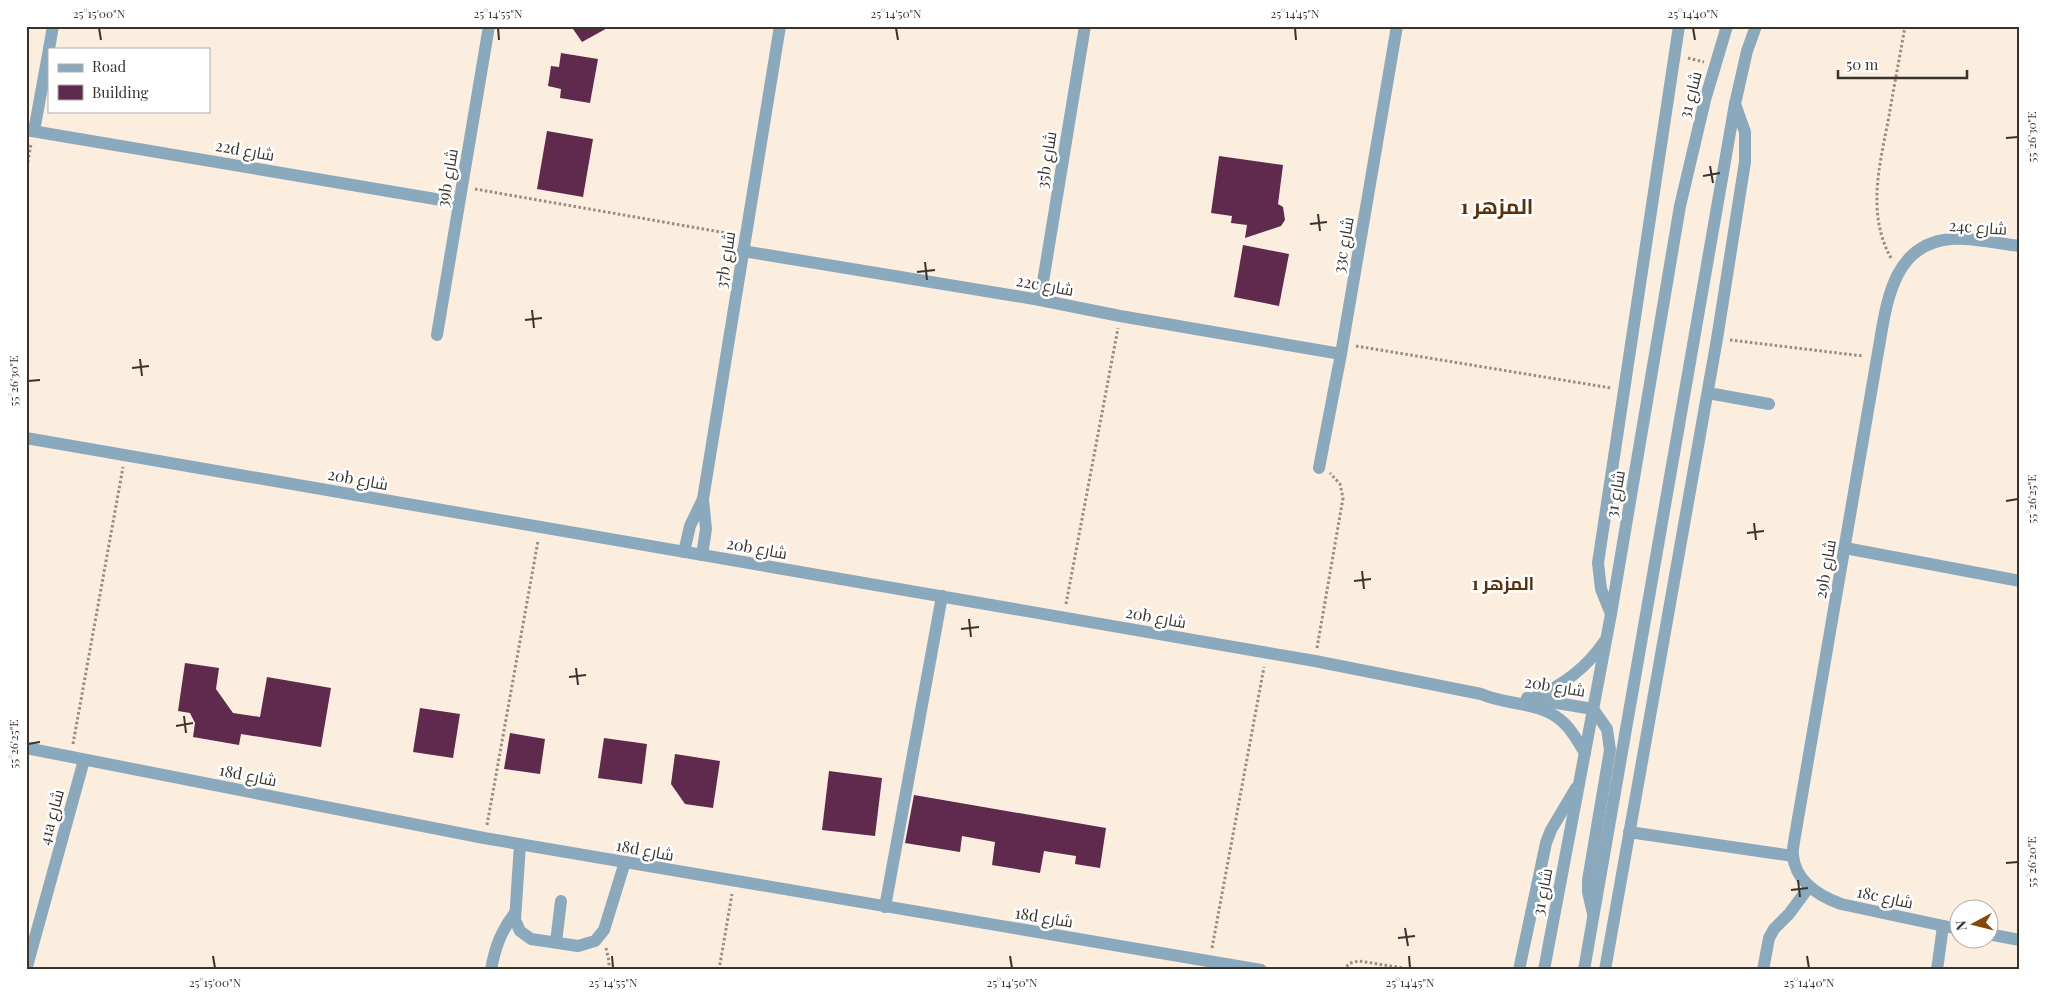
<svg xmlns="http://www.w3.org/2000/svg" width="2046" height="996" font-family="'Playfair Display',Cairo,serif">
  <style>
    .building { fill: #60294e }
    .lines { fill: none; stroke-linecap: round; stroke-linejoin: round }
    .path { stroke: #978d83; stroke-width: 3; stroke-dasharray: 2.5 2.5; stroke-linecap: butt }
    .minor { stroke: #8ba9bc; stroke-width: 12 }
    .ticks { fill: none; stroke: #39332d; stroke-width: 2 }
    .labels { text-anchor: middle; stroke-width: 5; stroke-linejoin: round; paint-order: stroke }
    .street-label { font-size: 16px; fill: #39332d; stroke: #fff }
    .neighbourhood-label { font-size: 18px; font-weight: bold; fill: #5c310a; stroke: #fff }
    .district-label { font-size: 21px; font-weight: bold; fill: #5c310a; stroke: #fff }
    .neatline { fill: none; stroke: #39332d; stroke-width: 2 }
    .ticks-label { font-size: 12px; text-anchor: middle; fill: #39332d }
  </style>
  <rect width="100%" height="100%" fill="#fceede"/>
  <g class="building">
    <polygon points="571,26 611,26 582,42"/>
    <polygon points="561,53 598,59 590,103 560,98 561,89 548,86 551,66 559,67"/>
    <polygon points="547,131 593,139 583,197 537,189"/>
    <polygon points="1219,156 1283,165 1278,204 1283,207 1285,220 1281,226 1245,238 1247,225 1231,223 1232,216 1211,213"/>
    <polygon points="1243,245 1289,254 1279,306 1234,297"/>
    <polygon points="185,663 219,668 216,689 233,713 260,717 267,677 331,688 321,747 241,734 239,745 193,737 195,723 190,713 178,711"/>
    <polygon points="420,708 460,714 453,758 413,752"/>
    <polygon points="510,733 545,739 540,774 504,769"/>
    <polygon points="604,738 647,744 642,784 598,778"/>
    <polygon points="675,754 720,761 713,808 685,804 671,784"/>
    <polygon points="829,771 882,778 875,836 822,830"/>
    <polygon points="914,795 1106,828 1100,868 1075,864 1076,856 1044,851 1040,873 992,865 995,842 962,836 960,852 905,843"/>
  </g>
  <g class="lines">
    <g class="path">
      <polyline points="1688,58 1704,62"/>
      <polyline points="26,172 31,144"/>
      <polyline points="475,189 732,234"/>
      <path d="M1891 258C1866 213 1880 164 1889 116 1894 86 1900 56 1905 26"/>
      <polyline points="1730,340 1863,356"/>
      <polyline points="1356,346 1611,388"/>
      <polyline points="1066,604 1118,328"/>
      <polyline points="1317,648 1343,498 1340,484 1330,473"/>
      <polyline points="73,744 123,467"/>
      <polyline points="487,825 538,541"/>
      <polyline points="606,948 609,961 609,970"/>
      <polyline points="1212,948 1264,667"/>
      <polyline points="719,970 732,894"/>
      <polyline points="1343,970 1350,963 1359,961 1416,970"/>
    </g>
    <g class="minor">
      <polyline points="49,49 53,26"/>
      <polyline points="26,130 459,203"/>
      <polyline points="34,131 49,49"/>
      <polyline points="743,251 1040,300 1120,316 1341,354"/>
      <polyline points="1040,300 1085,26"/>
      <polyline points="437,335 489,26"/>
      <polyline points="1708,393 1769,404"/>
      <path d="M26 438 1315 661 1481 694C1508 706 1543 701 1565 724 1573 732 1579 743 1585 753"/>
      <polyline points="1319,468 1341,354 1397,26"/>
      <polyline points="1845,548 2020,581"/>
      <polyline points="684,552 690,526 703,499"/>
      <polyline points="702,555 706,529 703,499 780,26"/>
      <polyline points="1611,614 1601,589 1598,563 1679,26"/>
      <polyline points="1527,698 1593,709"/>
      <path d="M1532 699C1562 686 1586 669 1604 642"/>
      <polyline points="1593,709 1607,729 1610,750 1588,880 1588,892 1593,914"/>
      <polyline points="26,748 484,838 1261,970"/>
      <polyline points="1629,832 1793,856"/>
      <polyline points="520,844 515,920 520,931 531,939 578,946 595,941 604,930 625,862"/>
      <polyline points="885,907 942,596"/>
      <path d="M1958 929 1841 904C1819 896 1796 882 1793 856 1792 850 1794 843 1795 836L1877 358C1886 310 1889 244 1951 239 1970 237 2000 244 2020 246"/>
      <polyline points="1988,934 2020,940"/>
      <polyline points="556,942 561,901"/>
      <polyline points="26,970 84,760"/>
      <path d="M491 970C495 947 501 931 515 913"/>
      <polyline points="1519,970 1546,843 1551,830 1576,788"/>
      <polyline points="1544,970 1611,614 1680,206 1705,100 1727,26"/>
      <polyline points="1584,970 1735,104 1747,51 1756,26"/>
      <polyline points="1605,970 1717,339 1745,162 1745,132 1735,104"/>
      <polyline points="1763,970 1769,938 1774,929 1789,914 1809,887"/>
      <polyline points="1937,970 1943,926"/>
    </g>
  </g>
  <path class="ticks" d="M99 28 101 40M498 28 499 40M896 28 898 40M1295 28 1296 40M1693 28 1695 40M2006 138 2018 137M1710 166 1713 183M1703 176 1720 173M1318 214 1320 231M1310 224 1327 222M925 262 927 280M917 272 935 270M532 310 534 328M525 320 542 318M140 359 142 376M132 368 149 366M28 381 40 380M2006 501 2018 499M1754 523 1756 540M1747 533 1764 531M1362 571 1364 589M1354 581 1371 579M969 619 971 637M961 629 979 627M576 668 578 685M569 677 586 675M184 716 186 733M176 726 193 723M28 744 40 742M2006 863 2018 862M1798 880 1800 897M1791 890 1808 888M1405 928 1408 946M1398 938 1415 936M213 956 215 968M612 956 613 968M1010 956 1012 968M1409 956 1410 968M1807 956 1809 968"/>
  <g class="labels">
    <g class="street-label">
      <text transform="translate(1690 95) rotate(-75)" y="6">شارع 31</text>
      <text transform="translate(245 150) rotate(10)" y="6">22d شارع</text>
      <text transform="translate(1046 160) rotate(-81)" y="6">35b شارع</text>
      <text transform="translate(447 178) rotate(-80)" y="6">39b شارع</text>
      <text transform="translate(1978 227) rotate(4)" y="6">24c شارع</text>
      <text transform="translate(1343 245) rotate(-80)" y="6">33c شارع</text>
      <text transform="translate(725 260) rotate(-81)" y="6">37b شارع</text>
      <text transform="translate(1045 285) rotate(10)" y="6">22c شارع</text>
      <text transform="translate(358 479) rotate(10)" y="6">20b شارع</text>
      <text transform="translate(1615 494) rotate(-80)" y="6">شارع 31</text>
      <text transform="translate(757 548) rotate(10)" y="6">20b شارع</text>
      <text transform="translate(1825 569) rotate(-80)" y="6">29b شارع</text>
      <text transform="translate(1156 617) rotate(10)" y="6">20b شارع</text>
      <text transform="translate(1555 686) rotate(9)" y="6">20b شارع</text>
      <text transform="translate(248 775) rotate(11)" y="6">18d شارع</text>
      <text transform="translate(51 817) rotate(-75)" y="6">41a شارع</text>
      <text transform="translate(645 850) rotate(10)" y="6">18d شارع</text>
      <text transform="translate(1542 892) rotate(-79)" y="6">شارع 31</text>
      <text transform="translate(1885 897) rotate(12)" y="6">18c شارع</text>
      <text transform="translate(1044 917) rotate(9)" y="6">18d شارع</text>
    </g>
    <g class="neighbourhood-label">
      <text x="1503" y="590">المزهر 1</text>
    </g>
    <g class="district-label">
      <text x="1497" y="214">المزهر 1</text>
    </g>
  </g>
  <rect width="2046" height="996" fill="none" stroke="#ffffff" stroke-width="55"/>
  <rect x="48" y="48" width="162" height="65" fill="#ffffff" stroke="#b0adab"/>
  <rect x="58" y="64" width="25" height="8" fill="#8ba9bc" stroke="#b0adab"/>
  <text x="92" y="72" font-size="15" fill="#39332d">Road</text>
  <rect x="58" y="85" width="25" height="15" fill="#60294e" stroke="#b0adab"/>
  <text x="92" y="98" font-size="15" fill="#39332d">Building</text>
  <g transform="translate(1974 924) rotate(263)"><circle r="24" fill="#ffffff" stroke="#b0adab"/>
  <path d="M0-4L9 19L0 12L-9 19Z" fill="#85470a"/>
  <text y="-8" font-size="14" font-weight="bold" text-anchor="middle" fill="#39332d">N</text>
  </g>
  <path d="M1838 70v8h129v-8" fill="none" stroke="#39332d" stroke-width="2.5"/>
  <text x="1846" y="70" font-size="15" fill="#39332d" stroke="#ffffff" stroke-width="4" paint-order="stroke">50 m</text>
  <rect x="28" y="28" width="1990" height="940" class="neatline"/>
  <g class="ticks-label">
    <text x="99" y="18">25°15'00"N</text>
    <text x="498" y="18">25°14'55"N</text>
    <text x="896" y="18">25°14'50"N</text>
    <text x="1295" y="18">25°14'45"N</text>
    <text x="1693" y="18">25°14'40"N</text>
    <text transform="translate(2032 137) rotate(-90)" y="4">55°26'30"E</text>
    <text transform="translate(14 381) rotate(-90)" y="4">55°26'30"E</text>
    <text transform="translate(2032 499) rotate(-90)" y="4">55°26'25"E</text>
    <text transform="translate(14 744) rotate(-90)" y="4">55°26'25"E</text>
    <text transform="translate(2032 862) rotate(-90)" y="4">55°26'20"E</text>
    <text x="215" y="987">25°15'00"N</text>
    <text x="613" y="987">25°14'55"N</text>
    <text x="1012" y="987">25°14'50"N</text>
    <text x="1410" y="987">25°14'45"N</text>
    <text x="1809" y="987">25°14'40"N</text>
  </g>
</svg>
